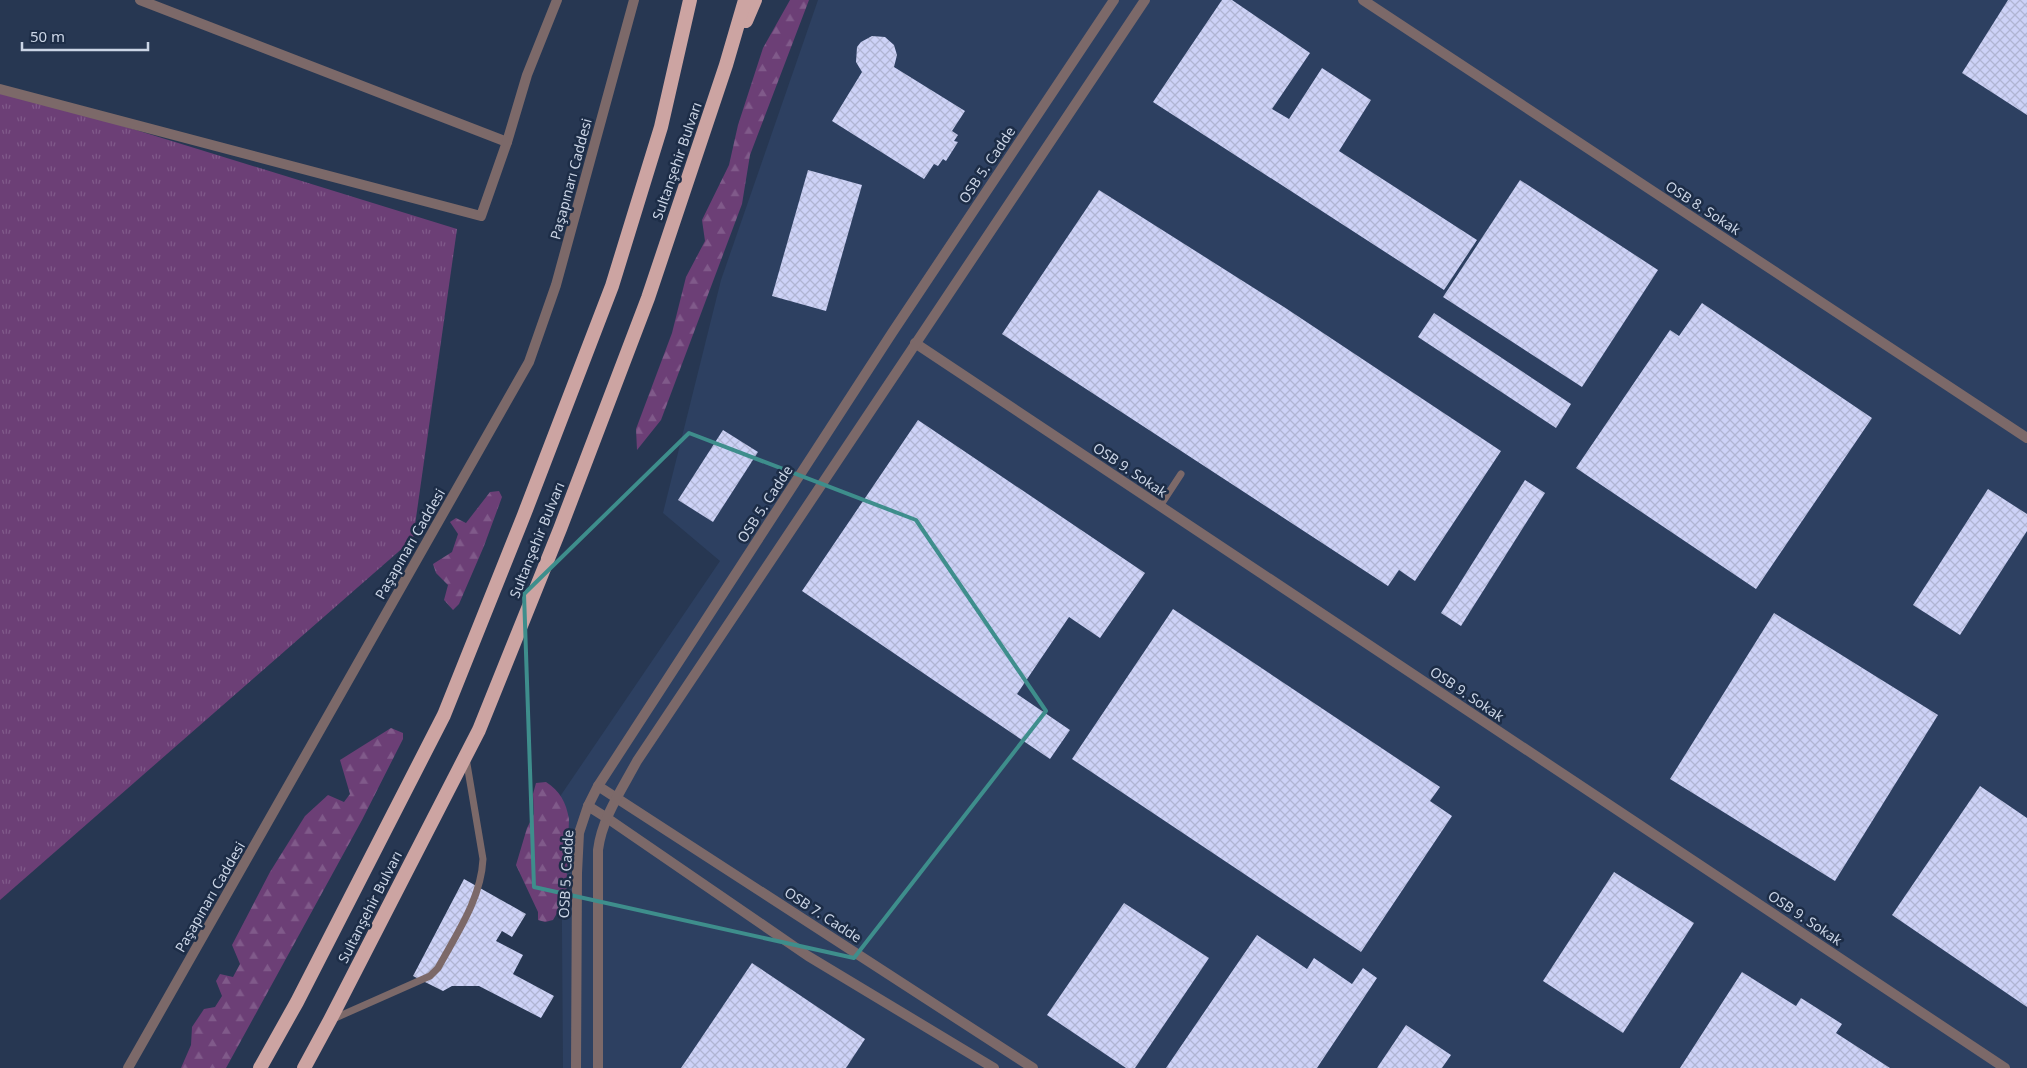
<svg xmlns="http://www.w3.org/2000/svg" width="2027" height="1068" font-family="'Noto Sans',sans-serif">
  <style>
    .built { fill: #2d4061 }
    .grass { fill: url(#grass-tufts) }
    .forest { fill: url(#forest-firs) }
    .building { fill: url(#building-cross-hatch) }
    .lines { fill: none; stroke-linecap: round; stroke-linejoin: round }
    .service { stroke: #7c6969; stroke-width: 7 }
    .minor { stroke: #7c6969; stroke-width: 10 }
    .tertiary { stroke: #7c6969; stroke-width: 10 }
    .trunk { stroke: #cca4a2; stroke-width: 14 }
    .marked { fill: none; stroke: #3e8e8c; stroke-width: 4; stroke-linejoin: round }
    .labels { text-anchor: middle; stroke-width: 5; stroke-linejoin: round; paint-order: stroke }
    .street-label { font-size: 14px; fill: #cbd5e6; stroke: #1d2d47 }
  </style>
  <defs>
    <pattern id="grass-tufts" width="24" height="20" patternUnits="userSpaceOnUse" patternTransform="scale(1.25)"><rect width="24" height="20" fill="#6c3f76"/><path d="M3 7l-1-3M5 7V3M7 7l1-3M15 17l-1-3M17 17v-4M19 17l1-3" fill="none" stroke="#805a8a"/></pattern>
    <pattern id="forest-firs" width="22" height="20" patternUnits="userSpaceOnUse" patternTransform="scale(1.25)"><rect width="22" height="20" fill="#6c3f76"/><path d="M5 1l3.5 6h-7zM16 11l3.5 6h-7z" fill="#805a8a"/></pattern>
    <pattern id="building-cross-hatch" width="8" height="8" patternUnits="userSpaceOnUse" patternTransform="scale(1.25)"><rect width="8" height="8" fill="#cdd2f7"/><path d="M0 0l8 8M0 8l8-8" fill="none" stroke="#b0b5d3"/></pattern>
  </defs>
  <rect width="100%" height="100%" fill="#273752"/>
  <polygon class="built" points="818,0 2027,0 2027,1068 563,1068 561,795 720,561 663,513 721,280"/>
  <polygon class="grass" points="0,88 457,229 413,539 0,900"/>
  <g class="forest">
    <polygon points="790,0 809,0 750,155 742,204 661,420 637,450 636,429 672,333 686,277 705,241 702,220 729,165 738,125 763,48"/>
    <polygon points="499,491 502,497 484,546 459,604 453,610 444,600 448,585 436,573 433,564 452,552 458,534 450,522 456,518 466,523 490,492"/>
    <polygon points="391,728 403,733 403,739 362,820 226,1068 181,1068 191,1045 192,1027 204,1009 215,1007 222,996 216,981 220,974 233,977 240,964 232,945 270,872 305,816 328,795 344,802 350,794 340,760"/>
    <path d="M546 782C560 791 566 802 569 819L566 898 553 920 545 922 538 920V912L516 865 527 828 534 814 533 794 536 783Z"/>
  </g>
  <g class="building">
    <polygon points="1222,0 1232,0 1310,53 1272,109 1289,119 1322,68 1371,100 1339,151 1477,240 1444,290 1153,102"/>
    <polygon points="2008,0 2027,0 2027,115 1962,73"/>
    <polygon points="872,36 885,37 894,45 897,55 894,67 965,111 952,131 958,135 954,141 958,142 946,161 943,159 938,166 934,164 924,179 832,121 862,72 856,62 857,47 861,42"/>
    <polygon points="808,170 862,185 826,311 772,296"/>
    <polygon points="1520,180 1658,270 1582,387 1443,297"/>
    <polygon points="1099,190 1284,307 1501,451 1415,581 1399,570 1388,586 1002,334"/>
    <polygon points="1702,303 1872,418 1756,589 1576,468 1670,330 1679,336"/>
    <polygon points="1434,313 1571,404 1556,428 1418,337"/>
    <polygon points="918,420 1145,573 1100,638 1069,617 1017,694 1070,730 1050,759 802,591"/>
    <polygon points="723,430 758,452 713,522 678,500"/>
    <polygon points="1525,480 1545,493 1461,626 1441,613"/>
    <polygon points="1988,489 2027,514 2027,531 1960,635 1913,605"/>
    <polygon points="1173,609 1440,787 1430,801 1452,816 1361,952 1072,759"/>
    <polygon points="1774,613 1938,715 1835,881 1670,779"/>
    <polygon points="1980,786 2027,818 2027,1007 1892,915"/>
    <polygon points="1614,872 1694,923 1623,1033 1543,981"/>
    <polygon points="464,879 526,914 512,937 502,931 496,941 523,955 513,974 554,996 541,1018 479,986 452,986 443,991 413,976"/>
    <polygon points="1124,903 1209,958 1135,1068 1126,1068 1047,1015"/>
    <polygon points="1257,935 1307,969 1314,958 1352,984 1363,968 1377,978 1317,1068 1166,1068"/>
    <polygon points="752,963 865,1039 846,1068 681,1068"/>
    <polygon points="1742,972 1796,1006 1801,998 1842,1024 1836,1033 1890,1068 1680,1068"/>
    <polygon points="1406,1025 1451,1055 1442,1068 1377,1068"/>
  </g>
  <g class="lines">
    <g class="service">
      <polyline points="1160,506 1181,474"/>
      <path d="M333 1019 430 976 438 968C457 933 481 899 483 859L466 758"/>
    </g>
    <g class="minor">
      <polyline points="140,0 507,142"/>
      <polyline points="1363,0 2027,438"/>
      <polyline points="0,89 481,216 507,142 527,75 557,0"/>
      <polyline points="915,343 2005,1068"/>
      <polyline points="598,786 1033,1068"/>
      <polyline points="588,806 607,818 808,956 994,1068"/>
      <polyline points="128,1068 529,362 556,285 634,0"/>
    </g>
    <g class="tertiary">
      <polyline points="576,1068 577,873 579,833 588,806 598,786 892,333 1114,0"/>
      <path d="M598 1068V850C602 818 622 789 637 761L1145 0"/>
    </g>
    <g class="trunk">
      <polyline points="746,21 755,0"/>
      <polyline points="260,1068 297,1002 444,715 524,515 612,286 661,127 690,0"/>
      <polyline points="304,1068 330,1020 479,730 560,529 648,298 726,65 745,0"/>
    </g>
  </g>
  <path class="marked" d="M689 433 916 520 1046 711 854 958 534 887 524 594Z"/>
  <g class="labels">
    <g class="street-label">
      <text transform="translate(677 161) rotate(-71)" y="5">Sultanşehir Bulvarı</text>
      <text transform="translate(987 165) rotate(-56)" y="5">OSB 5. Cadde</text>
      <text transform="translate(571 179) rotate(-75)" y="5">Paşapınarı Caddesi</text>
      <text transform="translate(1703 208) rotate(33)" y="5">OSB 8. Sokak</text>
      <text transform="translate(1130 470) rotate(34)" y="5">OSB 9. Sokak</text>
      <text transform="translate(765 504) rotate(-57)" y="5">OSB 5. Cadde</text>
      <text transform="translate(537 540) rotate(-68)" y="5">Sultanşehir Bulvarı</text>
      <text transform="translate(410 544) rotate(-60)" y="5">Paşapınarı Caddesi</text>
      <text transform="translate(1467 694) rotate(34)" y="5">OSB 9. Sokak</text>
      <text transform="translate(566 874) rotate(-87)" y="5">OSB 5. Cadde</text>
      <text transform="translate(210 897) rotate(-60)" y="5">Paşapınarı Caddesi</text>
      <text transform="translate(370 907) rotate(-63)" y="5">Sultanşehir Bulvarı</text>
      <text transform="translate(823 915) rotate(33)" y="5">OSB 7. Cadde</text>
      <text transform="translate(1805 918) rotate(34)" y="5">OSB 9. Sokak</text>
    </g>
  </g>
  <path d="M22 42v8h126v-8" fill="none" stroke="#cbd5e6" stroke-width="2.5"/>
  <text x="30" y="42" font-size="15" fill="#cbd5e6" stroke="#1d2d47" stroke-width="4" paint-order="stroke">50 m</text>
</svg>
